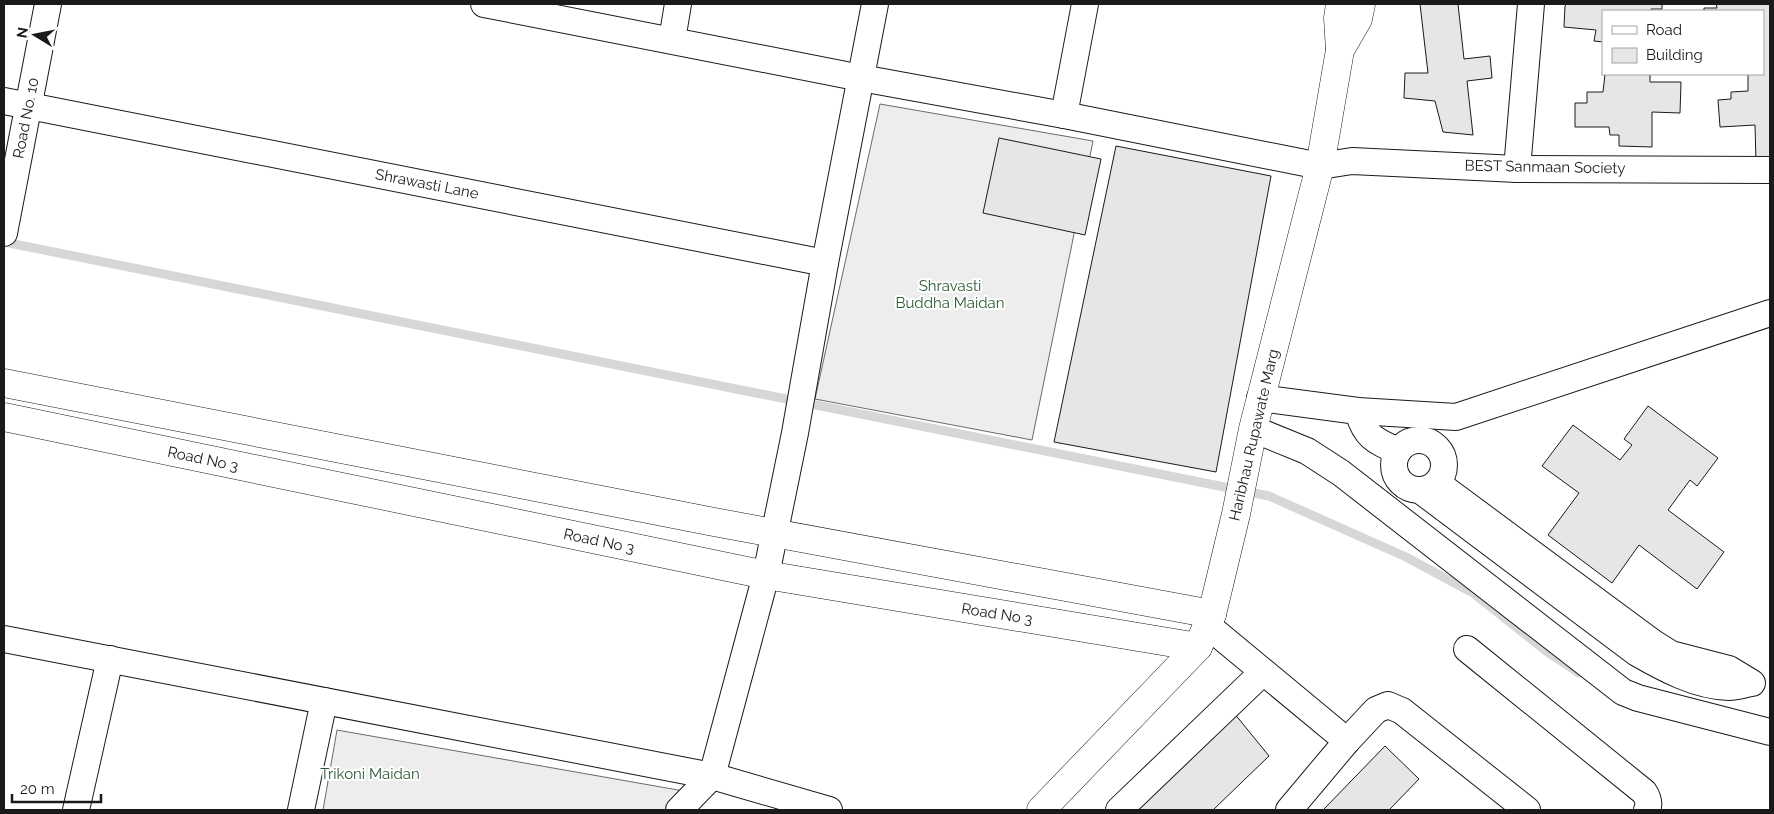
<svg xmlns="http://www.w3.org/2000/svg" width="1774" height="814" font-family="Raleway,sans-serif">
  <style>
    .built { fill: #ededed; stroke: #6a6a6a }
    .lines { fill: none; stroke-linecap: round; stroke-linejoin: round }
    .stream { stroke: #d7d7d7; stroke-width: 9 }
    .building { fill: #e6e6e6; stroke: #1a1a1a }
    .street-casing { stroke: #1a1a1a; stroke-width: 28 }
    .secondary-casing { stroke: #1a1a1a; stroke-width: 29 }
    .street { stroke: #fff; stroke-width: 26 }
    .secondary { stroke: #fff; stroke-width: 28 }
    .labels { text-anchor: middle; stroke-width: 4; stroke-linejoin: round; paint-order: stroke }
    .street-label { font-size: 15px; fill: #1a1a1a; stroke: #fff }
    .park-label { font-size: 15px; fill: #2b5a34; stroke: #fff }
  </style>
  <rect width="100%" height="100%" fill="#fff"/>
  <g class="built">
    <polygon points="880,104 1093,141 1032,440 815,399"/>
    <polygon points="337,730 695,793 670,810 323,810"/>
  </g>
  <g class="lines">
    <polyline class="stream" points="4,242 1269,496 1406,557 1473,593 1546,651 1579,673"/>
  </g>
  <g class="building">
    <polygon points="1420,4 1458,4 1464,59 1490,56 1492,78 1467,81 1473,135 1443,132 1435,101 1404,98 1405,73 1428,73"/>
    <polygon points="1567,4 1662,4 1662,9 1651,9 1651,11 1603,11 1603,42 1594,41 1596,30 1564,27 1565,6"/>
    <polygon points="1716,4 1770,4 1770,162 1756,163 1755,125 1720,127 1718,100 1731,99 1731,92 1748,91 1748,74 1763,74 1763,11 1704,11 1704,8 1717,8"/>
    <polygon points="1605,74 1650,74 1650,82 1681,82 1680,113 1652,112 1652,147 1619,146 1619,135 1610,135 1609,127 1575,127 1575,103 1587,103 1587,92 1603,92"/>
    <polygon points="999,138 1101,159 1085,235 983,213"/>
    <polygon points="1116,146 1271,176 1216,472 1054,442"/>
    <polygon points="1648,406 1718,458 1697,486 1690,480 1668,510 1724,552 1697,589 1639,545 1612,583 1548,535 1579,493 1542,466 1573,425 1620,460 1632,445 1624,439"/>
    <polygon points="1234,713 1269,756 1213,810 1132,810"/>
    <polygon points="1385,746 1419,779 1389,810 1323,810"/>
  </g>
  <g class="lines">
    <g class="street-casing">
      <g id="street">
        <polyline points="484,4 861,78 1064,115 1320,166 1352,161 1517,169 1770,170"/>
        <polyline points="672,40 678,4"/>
        <polyline points="4,101 825,263"/>
        <polyline points="1064,115 1085,4"/>
        <polyline points="1517,169 1531,4"/>
        <polyline points="4,233 48,4"/>
        <polyline points="1260,398 1358,411 1456,417 1770,313"/>
        <path d="M1358 411C1365 437 1375 441 1398 451"/>
        <polyline points="1253,429 1307,451 1341,473 1623,692 1638,698 1770,732"/>
        <circle cx="1419" cy="465" r="25"/>
        <path d="M1420 490 1637 653C1665 669 1696 686 1729 687 1737 687 1745 684 1752 683L1729 669 1671 654 1652 642 1437 483"/>
        <polyline points="1207,625 1347,741"/>
        <polyline points="4,639 712,776 829,810"/>
        <path d="M1467 649 1644 792C1648 798 1650 803 1647 810"/>
        <polyline points="76,810 110,659"/>
        <polyline points="301,810 324,701"/>
        <polyline points="679,810 712,776 766,575 795,433 825,263 875,4"/>
        <polyline points="1119,810 1263,672"/>
        <polyline points="1289,810 1347,741 1376,710 1388,705 1402,711 1527,810"/>
      </g>
    </g>
    <g class="secondary-casing">
      <g id="secondary">
        <polyline points="1340,50 1338,18 1340,4"/>
        <polyline points="4,383 714,522 1212,614"/>
        <polyline points="4,417 766,575 1198,647"/>
        <polyline points="1041,810 1198,647 1212,614 1236,514 1253,429 1320,166 1340,50 1358,19 1361,4"/>
      </g>
    </g>
    <use href="#street" class="street"/>
    <use href="#secondary" class="secondary"/>
  </g>
  <g class="labels">
    <g class="street-label">
      <text transform="translate(26 118) rotate(-79)" y="5">Road No. 10</text>
      <text transform="translate(1545 167) rotate(1)" y="5">BEST Sanmaan Society</text>
      <text transform="translate(427 184) rotate(11)" y="5">Shrawasti Lane</text>
      <text transform="translate(1254 435) rotate(-77)" y="5">Haribhau Rupawate Marg</text>
      <text transform="translate(203 459) rotate(12)" y="5">Road No 3</text>
      <text transform="translate(599 541) rotate(12)" y="5">Road No 3</text>
      <text transform="translate(997 614) rotate(9)" y="5">Road No 3</text>
    </g>
    <g class="park-label">
      <text x="950" y="291">Shravasti<tspan x="950" dy="17">Buddha Maidan</tspan></text>
      <text x="370" y="779">Trikoni Maidan</text>
    </g>
  </g>
  <rect width="1774" height="814" fill="none" stroke="#1a1a1a" stroke-width="10"/>
  <rect x="1602" y="10" width="162" height="65" fill="#ffffff" stroke="#a3a3a3"/>
  <rect x="1612" y="26" width="25" height="8" fill="#ffffff" stroke="#a3a3a3"/>
  <text x="1646" y="35" font-size="15" fill="#1a1a1a">Road</text>
  <rect x="1612" y="48" width="25" height="15" fill="#e6e6e6" stroke="#a3a3a3"/>
  <text x="1646" y="60" font-size="15" fill="#1a1a1a">Building</text>
  <g transform="translate(35 35) rotate(280)" stroke="#ffffff" stroke-width="4" paint-order="stroke">
  <path d="M0-4L9 19L0 12L-9 19Z" fill="#1a1a1a"/>
  <text y="-8" font-size="14" font-weight="bold" text-anchor="middle" fill="#1a1a1a">N</text>
  </g>
  <path d="M12 794v8h89v-8" fill="none" stroke="#1a1a1a" stroke-width="2.5"/>
  <text x="20" y="794" font-size="15" fill="#1a1a1a" stroke="#ffffff" stroke-width="4" paint-order="stroke">20 m</text>
</svg>
